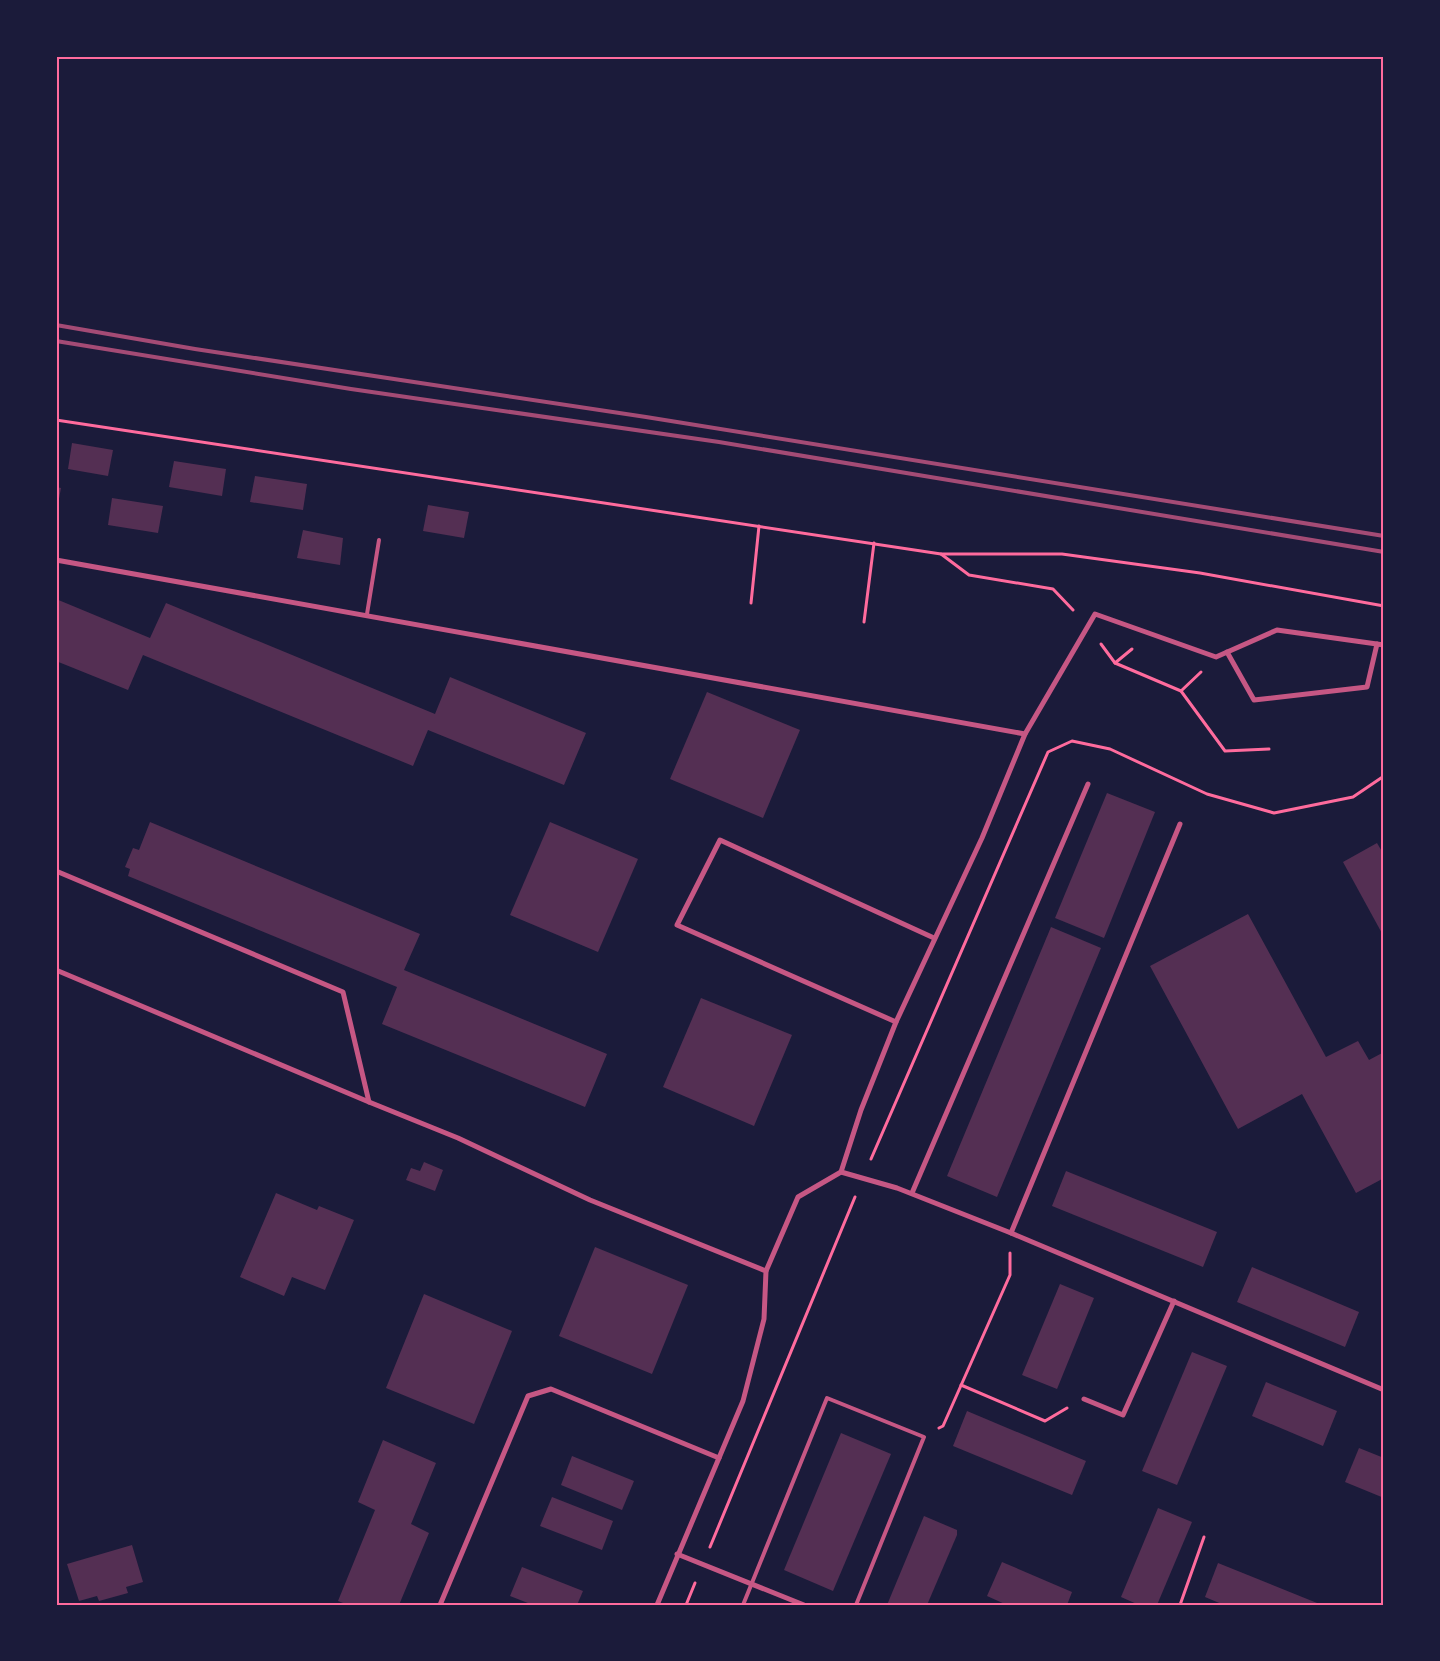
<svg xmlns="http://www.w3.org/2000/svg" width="1440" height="1661" font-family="Commissioner,sans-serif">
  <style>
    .building { fill: #542f53 }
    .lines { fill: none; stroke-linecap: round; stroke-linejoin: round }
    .path { stroke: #ff6b9d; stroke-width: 3 }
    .service { stroke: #c65784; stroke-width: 4 }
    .minor { stroke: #c65784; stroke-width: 5 }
    .rail { stroke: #a44b75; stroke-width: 4 }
    .neatline { fill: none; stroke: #ff6b9d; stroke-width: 2 }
  </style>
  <rect width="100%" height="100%" fill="#1b1b3a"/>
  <g class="building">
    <polygon points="72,443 113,450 108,476 68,469"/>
    <polygon points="174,461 226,469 222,496 169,487"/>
    <polygon points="255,476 307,484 303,510 250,502"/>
    <polygon points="56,487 61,488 57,509 56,509"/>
    <polygon points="112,498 163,506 158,533 108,525"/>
    <polygon points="428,505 469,512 464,538 423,531"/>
    <polygon points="303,530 343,538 340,565 297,558"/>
    <polygon points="56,599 150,638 166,603 435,714 450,677 586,733 564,785 428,730 413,766 143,655 128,690 56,661"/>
    <polygon points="707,692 800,730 763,818 670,779"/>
    <polygon points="1107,793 1155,812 1104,938 1055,918"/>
    <polygon points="150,822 420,934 404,970 607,1054 585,1107 382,1024 397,987 128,876 130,869 125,867 133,848 139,850"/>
    <polygon points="550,822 638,859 598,952 510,915"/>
    <polygon points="1377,843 1384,855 1384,937 1343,862"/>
    <polygon points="1248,914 1326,1057 1358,1041 1369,1060 1384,1052 1384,1178 1356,1193 1302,1094 1238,1129 1150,966"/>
    <polygon points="1051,927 1101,948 997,1197 947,1176"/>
    <polygon points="701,998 792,1035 754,1126 663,1087"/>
    <polygon points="424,1162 443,1170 435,1191 406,1180 411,1168 420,1171"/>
    <polygon points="1066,1171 1217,1232 1203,1267 1052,1206"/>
    <polygon points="276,1193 317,1210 319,1206 354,1220 325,1290 292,1277 284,1296 240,1277"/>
    <polygon points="595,1247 688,1285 652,1374 559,1336"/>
    <polygon points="1252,1267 1359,1312 1345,1347 1237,1302"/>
    <polygon points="1060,1284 1094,1298 1057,1389 1022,1375"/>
    <polygon points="424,1294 512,1331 474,1424 386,1388"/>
    <polygon points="1192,1352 1227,1366 1177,1485 1142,1471"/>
    <polygon points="1266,1382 1337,1411 1323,1446 1252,1416"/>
    <polygon points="967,1411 1086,1461 1072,1495 953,1446"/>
    <polygon points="841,1433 891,1454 833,1591 784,1570"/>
    <polygon points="383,1440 436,1463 411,1524 429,1533 399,1605 348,1605 338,1601 375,1510 358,1502"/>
    <polygon points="1359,1448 1384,1458 1384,1498 1345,1482"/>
    <polygon points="572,1456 634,1481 622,1510 561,1485"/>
    <polygon points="552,1497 613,1521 602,1550 540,1526"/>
    <polygon points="1158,1508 1192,1522 1157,1605 1139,1605 1121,1597"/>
    <polygon points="924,1516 957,1530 957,1535 927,1605 887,1605"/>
    <polygon points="132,1545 143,1582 126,1587 128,1593 99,1601 97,1596 79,1601 67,1564"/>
    <polygon points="1002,1562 1072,1592 1067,1605 1007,1605 987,1596"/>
    <polygon points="1218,1563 1322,1605 1224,1605 1205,1597"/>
    <polygon points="522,1567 583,1591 577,1605 533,1605 510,1596"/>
  </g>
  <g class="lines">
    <g class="path">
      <polyline points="56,420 941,554 1062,554 1200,573 1384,606"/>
      <polyline points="941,554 969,575 1053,589 1073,610"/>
      <polyline points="751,603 759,526"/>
      <polyline points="864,622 874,543"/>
      <polyline points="1101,644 1115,663 1181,691 1225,751 1269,749"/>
      <polyline points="1115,663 1132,649"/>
      <polyline points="1181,691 1201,672"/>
      <polyline points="871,1159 1048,752 1072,741 1110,749 1207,794 1274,813 1353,797 1384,776"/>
      <polyline points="961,1385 1045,1421 1067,1408"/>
      <polyline points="939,1428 943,1426 1010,1275 1010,1253"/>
      <polyline points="710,1547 855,1197"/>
      <polyline points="686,1605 695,1583"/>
      <polyline points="1180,1605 1204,1537"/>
    </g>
    <g class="service">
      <polyline points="367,614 379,540"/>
      <polyline points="743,1605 827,1398 924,1437 856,1605"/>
    </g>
    <g class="minor">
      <polyline points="56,560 1025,734"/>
      <polyline points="1227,652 1254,700 1367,687 1377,644"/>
      <polyline points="56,871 343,992 369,1102"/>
      <polyline points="56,970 369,1102 458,1138 590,1200 766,1271"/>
      <polyline points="896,1022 677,925 720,840 934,938"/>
      <polyline points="841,1172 897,1188 1011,1233 1384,1390"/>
      <polyline points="912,1193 1088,784"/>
      <polyline points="1011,1233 1180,824"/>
      <polyline points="1084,1399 1123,1415 1174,1301"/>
      <polyline points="677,1554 804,1605"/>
      <polyline points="440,1605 528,1396 551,1389 719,1458"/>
      <polyline points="657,1605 743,1401 764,1319 766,1271 798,1197 841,1172 861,1110 896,1022 982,838 1025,734 1095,614 1216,657 1277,630 1384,645"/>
    </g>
    <g class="rail">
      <polyline points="56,325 195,349 646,417 1384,536"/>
      <polyline points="56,341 351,389 719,442 1384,552"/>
    </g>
  </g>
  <rect width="1440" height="1661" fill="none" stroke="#1b1b3a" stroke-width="115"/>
  <rect x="58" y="58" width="1324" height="1546" class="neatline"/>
</svg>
